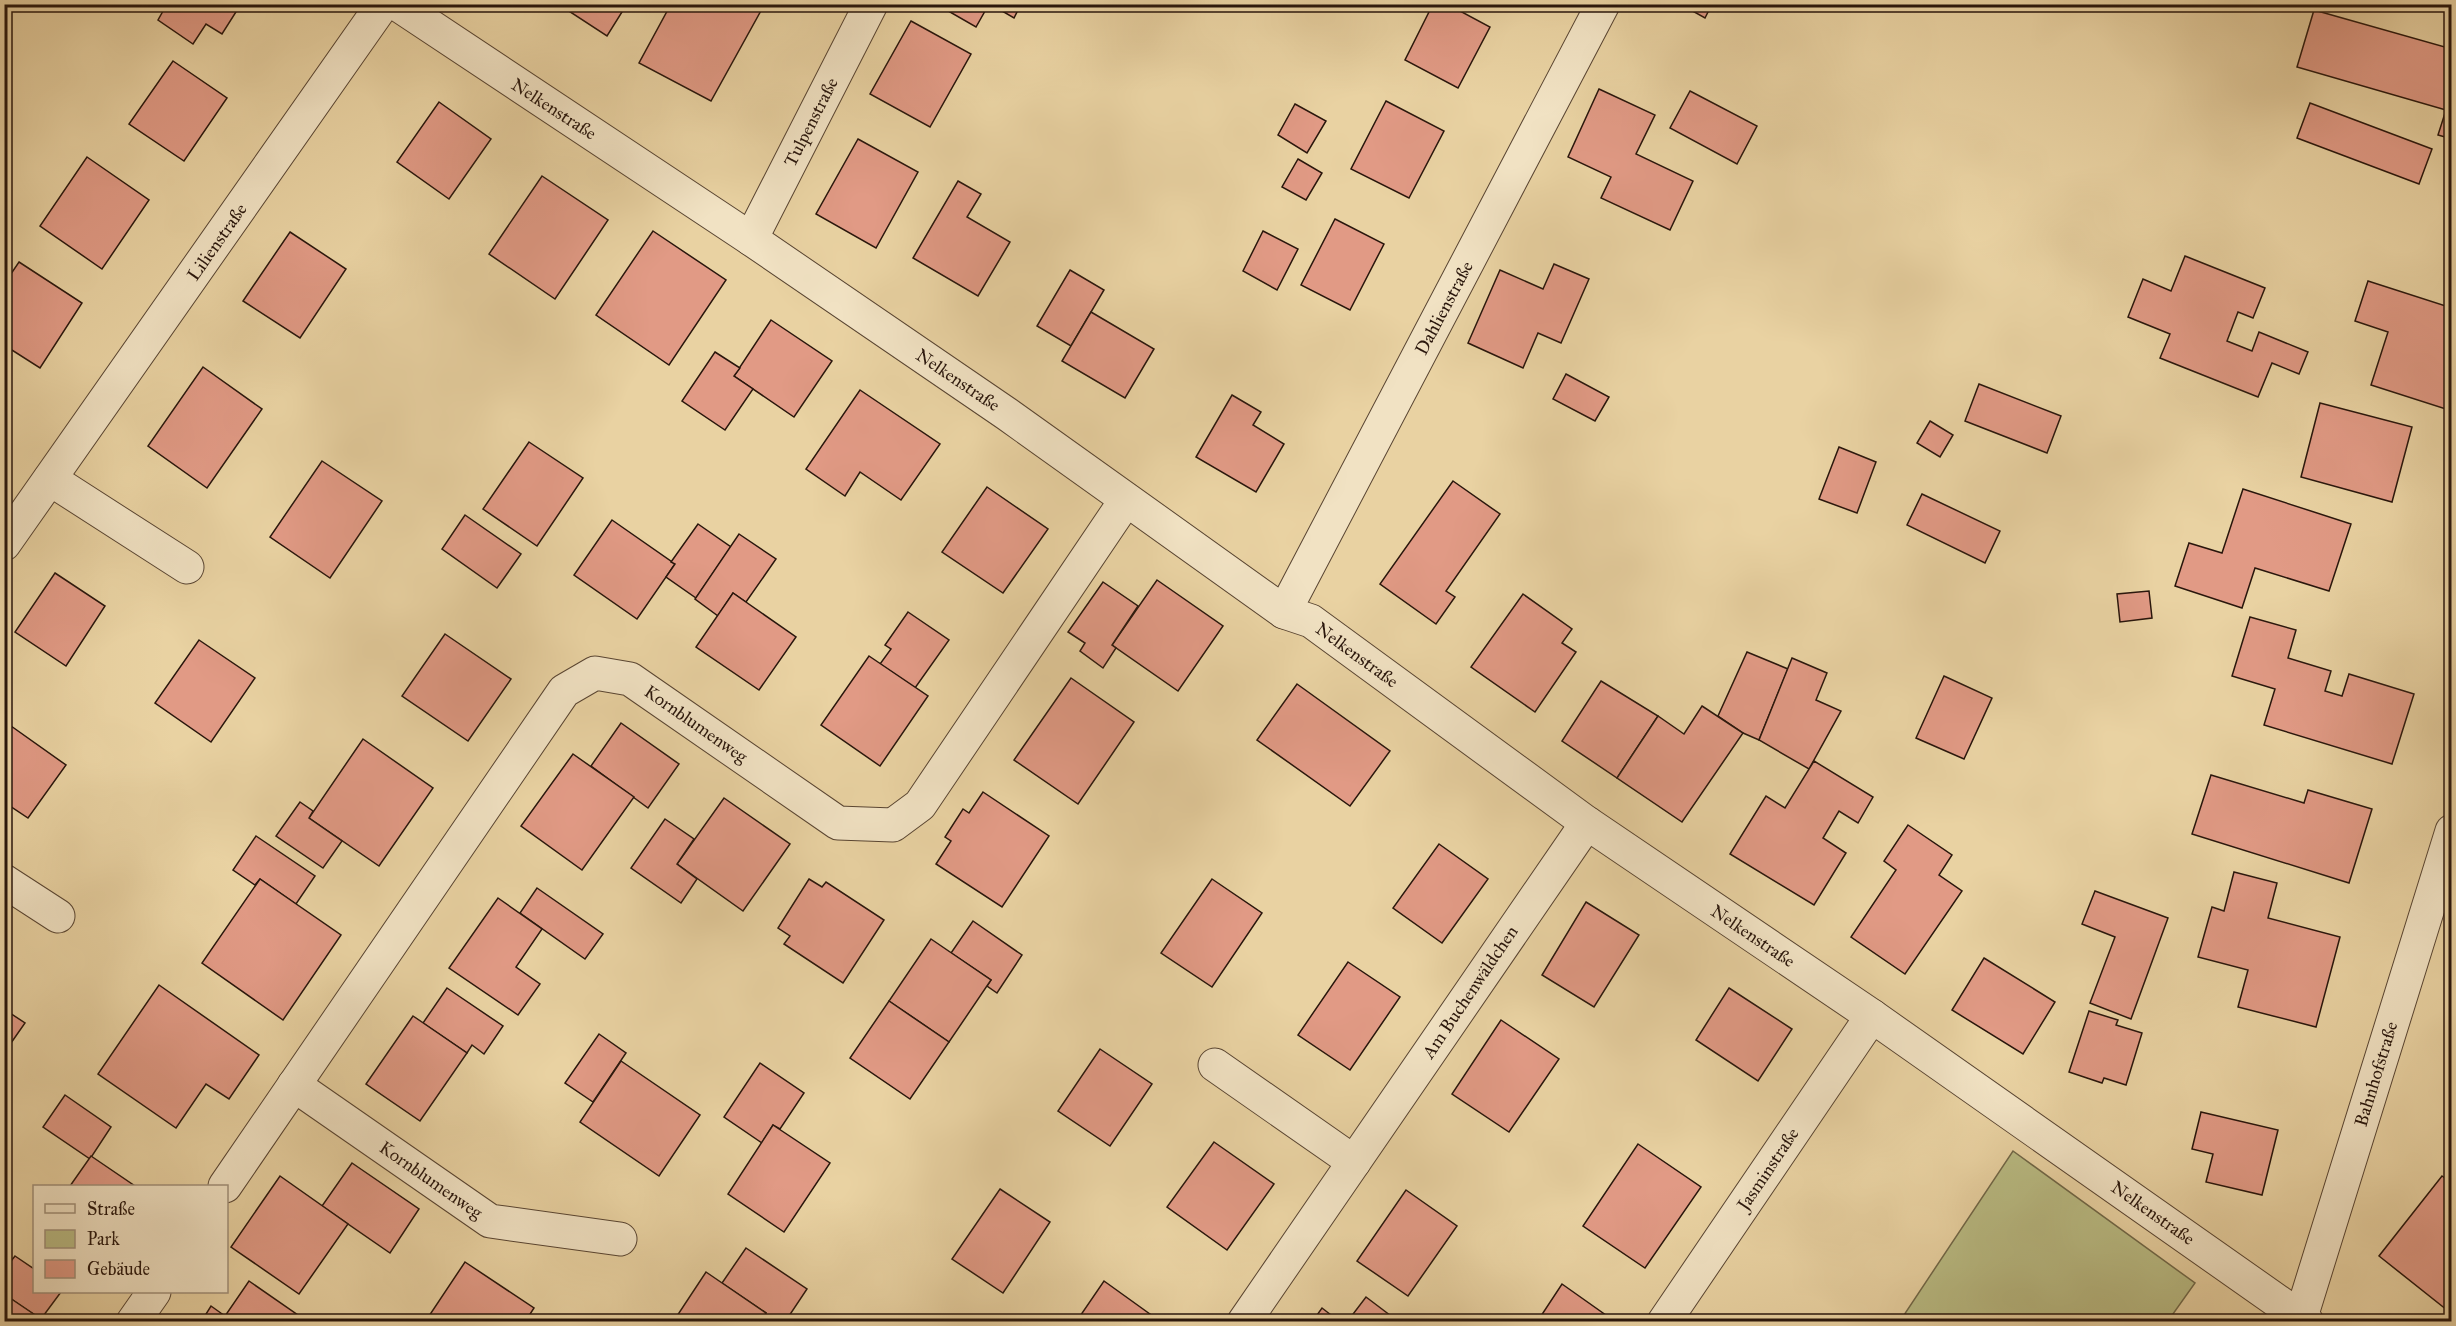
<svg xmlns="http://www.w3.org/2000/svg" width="2456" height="1326" font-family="'IM FELL Great Primer',serif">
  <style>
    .green { fill: #b9bb83; stroke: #716848; stroke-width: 1.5 }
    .building { fill: #e19a85; stroke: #29160c; stroke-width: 1.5 }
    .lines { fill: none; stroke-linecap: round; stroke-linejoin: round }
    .street-casing { stroke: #594532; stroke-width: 35 }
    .street { stroke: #f1e2c3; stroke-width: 33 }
    .labels { text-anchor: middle; stroke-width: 6; stroke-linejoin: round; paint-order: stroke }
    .street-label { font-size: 18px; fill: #29160c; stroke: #f1e2c3 }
  </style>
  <rect width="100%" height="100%" fill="#e9d2a2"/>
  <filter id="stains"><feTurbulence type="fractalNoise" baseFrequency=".00333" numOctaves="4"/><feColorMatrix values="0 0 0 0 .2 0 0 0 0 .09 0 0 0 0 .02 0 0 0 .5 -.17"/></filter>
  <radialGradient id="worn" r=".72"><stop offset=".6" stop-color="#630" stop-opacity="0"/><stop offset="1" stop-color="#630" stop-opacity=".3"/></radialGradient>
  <polygon class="green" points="2013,1151 2195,1283 2168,1321 1900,1321"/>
  <g class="building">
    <polygon points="167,4 241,4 222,34 206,24 193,44 158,20"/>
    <polygon points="558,4 627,4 607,36"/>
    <polygon points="671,4 758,4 763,7 711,101 639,63"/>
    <polygon points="936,4 989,4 976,27"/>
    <polygon points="990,4 1021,4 1014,18"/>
    <polygon points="1433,4 1447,4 1490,27 1458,88 1405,60"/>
    <polygon points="1680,4 1712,4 1705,18"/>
    <polygon points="2314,10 2452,49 2452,139 2438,135 2446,110 2297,67"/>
    <polygon points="911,21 971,54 930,127 870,94"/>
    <polygon points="173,61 227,98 184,161 129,124"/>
    <polygon points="1599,89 1655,115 1636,154 1693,181 1670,230 1601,198 1611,177 1568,157"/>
    <polygon points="1690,91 1757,126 1737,164 1670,128"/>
    <polygon points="1386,101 1444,131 1409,198 1351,169"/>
    <polygon points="439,102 491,139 449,199 397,162"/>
    <polygon points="2310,103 2432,149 2419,184 2297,138"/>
    <polygon points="1295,104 1326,121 1307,153 1278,135"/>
    <polygon points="858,139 918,172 876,248 816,214"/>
    <polygon points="87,157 149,200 102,269 40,226"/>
    <polygon points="1298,159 1322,173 1306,200 1282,187"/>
    <polygon points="542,176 608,220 555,299 489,254"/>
    <polygon points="958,181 981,194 967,217 1010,242 978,296 913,258"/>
    <polygon points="2452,195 2452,218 2446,216"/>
    <polygon points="1335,219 1384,244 1350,310 1301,285"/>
    <polygon points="653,231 726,280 669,365 596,315"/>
    <polygon points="1263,231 1298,249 1277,290 1243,271"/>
    <polygon points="290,232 346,269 300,338 243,301"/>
    <polygon points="2185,256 2265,288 2253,318 2238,312 2227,341 2252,351 2259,332 2308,352 2299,374 2272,363 2258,397 2160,358 2170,334 2128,317 2143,279 2171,291"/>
    <polygon points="19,262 82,303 40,368 4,345 4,284"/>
    <polygon points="1554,264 1589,279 1561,343 1538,333 1523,368 1468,343 1500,270 1543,289"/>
    <polygon points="1070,270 1104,290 1071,346 1037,326"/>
    <polygon points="2368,281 2452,308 2452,411 2371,385 2388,332 2355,321"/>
    <polygon points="1091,312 1154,349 1125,398 1062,361"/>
    <polygon points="771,320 832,361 794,417 734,376"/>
    <polygon points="715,352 740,368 734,376 753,389 725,430 682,401"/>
    <polygon points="203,367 262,409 207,488 148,446"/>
    <polygon points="1566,374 1609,397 1595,421 1553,399"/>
    <polygon points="1979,384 2061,416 2047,453 1965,421"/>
    <polygon points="860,390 940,444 901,500 860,472 845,496 806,469"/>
    <polygon points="1232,395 1261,412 1253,425 1284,444 1256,492 1196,457"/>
    <polygon points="2320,403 2412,427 2392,502 2301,477"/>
    <polygon points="1930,421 1953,435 1940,457 1917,443"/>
    <polygon points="529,442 583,478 537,546 483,509"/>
    <polygon points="1839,447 1876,462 1857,513 1819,499"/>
    <polygon points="322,461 382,501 330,578 270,537"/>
    <polygon points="1453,481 1500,514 1446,591 1455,597 1436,624 1380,584"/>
    <polygon points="987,487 1048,529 1003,593 942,552"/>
    <polygon points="2243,489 2351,524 2329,591 2255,568 2242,608 2175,586 2189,543 2222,553"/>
    <polygon points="1922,494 2000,531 1985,563 1907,525"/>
    <polygon points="465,515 521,554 497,588 442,549"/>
    <polygon points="612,520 675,564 637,619 574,575"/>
    <polygon points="698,524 731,547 696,598 666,577 675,564 671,562"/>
    <polygon points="739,534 776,559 746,602 733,593 718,616 695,599"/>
    <polygon points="55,573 105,606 66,666 15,632"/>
    <polygon points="1157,580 1223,626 1178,691 1112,645"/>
    <polygon points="1103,582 1138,606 1112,645 1116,648 1103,668 1080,651 1085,643 1068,632"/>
    <polygon points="2149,591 2152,618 2120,622 2117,594"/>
    <polygon points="733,593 796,637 759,690 696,647"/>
    <polygon points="1523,594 1572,629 1562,643 1576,652 1535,712 1471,667"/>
    <polygon points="908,612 949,640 915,688 880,664 891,649 885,645"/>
    <polygon points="2250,617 2296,630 2288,658 2331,671 2325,691 2342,696 2349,674 2414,694 2392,764 2264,725 2275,689 2232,676"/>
    <polygon points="445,634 511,679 468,741 402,696"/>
    <polygon points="199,640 255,678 211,742 155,703"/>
    <polygon points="1747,652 1788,669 1759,740 1743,733 1718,716"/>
    <polygon points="869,656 928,696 880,766 821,725"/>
    <polygon points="1792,658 1827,673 1816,700 1841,711 1809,769 1759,740"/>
    <polygon points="1944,676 1992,698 1964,759 1916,738"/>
    <polygon points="1071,678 1134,722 1078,804 1014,760"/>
    <polygon points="1601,681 1658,716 1617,778 1562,741"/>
    <polygon points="1297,684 1390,751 1350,806 1257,740"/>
    <polygon points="1702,706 1743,733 1682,822 1617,778 1658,716 1684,734"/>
    <polygon points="4,721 66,765 28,818 4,802"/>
    <polygon points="621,723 679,764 648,808 591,766"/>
    <polygon points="363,739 433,788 379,866 309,818"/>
    <polygon points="573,754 634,797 582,870 521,826"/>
    <polygon points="1814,761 1873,797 1858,823 1839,811 1823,838 1846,853 1814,905 1730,854 1766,796 1785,808"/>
    <polygon points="2211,775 2304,803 2308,790 2372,809 2349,883 2192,834"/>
    <polygon points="983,792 1049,836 1002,907 936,864 951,841 945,837 963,809 969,813"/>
    <polygon points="724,798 790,844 743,911 677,864"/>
    <polygon points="300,802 313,811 309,818 342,841 323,868 276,836"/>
    <polygon points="665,819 694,839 677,864 697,879 681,903 631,868"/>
    <polygon points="1908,825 1952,855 1939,875 1962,891 1905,974 1851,937 1896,870 1884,861"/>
    <polygon points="256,836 315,876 296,904 260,879 255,885 233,870"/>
    <polygon points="1439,844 1488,879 1442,943 1393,908"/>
    <polygon points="2234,872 2277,883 2268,918 2340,937 2316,1027 2238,1007 2248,970 2198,957 2212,907 2224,911"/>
    <polygon points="260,879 341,935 283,1020 202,963"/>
    <polygon points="809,879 822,887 826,882 884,920 843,983 784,944 790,936 778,928"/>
    <polygon points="1212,879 1262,913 1212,987 1161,953"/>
    <polygon points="537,888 603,934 585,959 520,913"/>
    <polygon points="2095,891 2168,918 2131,1019 2090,1003 2115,937 2082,924"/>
    <polygon points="498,898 542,929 516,967 540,984 518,1015 449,968"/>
    <polygon points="1586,902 1639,935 1594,1007 1542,975"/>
    <polygon points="973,921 1022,955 997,993 987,986 991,980 951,953"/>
    <polygon points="931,939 991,980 949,1042 889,1001"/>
    <polygon points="1984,958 2055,1002 2023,1054 1952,1010"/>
    <polygon points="1348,962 1400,997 1350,1070 1298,1035"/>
    <polygon points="159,985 259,1055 229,1099 206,1084 176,1128 98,1074"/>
    <polygon points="447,988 503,1026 484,1054 472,1045 467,1053 423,1023"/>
    <polygon points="1729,988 1792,1029 1758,1081 1696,1040"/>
    <polygon points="889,1001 949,1042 910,1099 850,1058"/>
    <polygon points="4,1009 25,1023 4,1053"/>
    <polygon points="2089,1011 2118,1020 2116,1025 2142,1033 2126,1085 2104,1078 2102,1083 2069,1072"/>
    <polygon points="413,1016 467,1053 420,1121 366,1084"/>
    <polygon points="1501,1020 1559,1059 1509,1132 1452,1094"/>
    <polygon points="599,1034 626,1053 593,1102 565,1083"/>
    <polygon points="1100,1049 1152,1084 1110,1146 1058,1111"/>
    <polygon points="621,1061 700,1115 659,1176 580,1122"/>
    <polygon points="760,1063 804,1093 780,1129 773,1125 762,1143 724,1117"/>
    <polygon points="65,1095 111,1127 90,1159 43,1127"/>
    <polygon points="2201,1112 2278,1130 2262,1195 2206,1182 2213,1154 2192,1149"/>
    <polygon points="773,1125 830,1163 784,1232 728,1194"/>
    <polygon points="1214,1142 1274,1184 1227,1250 1167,1207"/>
    <polygon points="1638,1144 1701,1187 1645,1268 1583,1226"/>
    <polygon points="91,1156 135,1186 70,1186"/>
    <polygon points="352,1163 419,1209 390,1253 322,1206"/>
    <polygon points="280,1176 348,1224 299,1294 231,1247"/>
    <polygon points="2442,1176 2452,1183 2452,1314 2379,1256"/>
    <polygon points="1000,1189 1050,1222 1003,1293 952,1259"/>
    <polygon points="1406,1190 1457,1226 1408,1296 1357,1261"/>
    <polygon points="746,1248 807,1289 785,1322 760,1322 766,1313 722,1283"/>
    <polygon points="15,1256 34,1269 34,1292 61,1292 41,1319 4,1294 4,1270"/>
    <polygon points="465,1262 534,1308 525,1322 425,1322"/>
    <polygon points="706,1272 766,1313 760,1322 673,1322"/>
    <polygon points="249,1281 308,1322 233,1322 225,1316"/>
    <polygon points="1104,1281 1161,1322 1076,1322"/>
    <polygon points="1562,1284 1610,1318 1608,1322 1537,1322"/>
    <polygon points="4,1294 41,1319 40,1322 4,1322"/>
    <polygon points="1366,1297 1399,1322 1347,1322"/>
    <polygon points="211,1306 225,1316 233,1322 201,1322"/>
    <polygon points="1322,1308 1340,1322 1312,1322"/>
  </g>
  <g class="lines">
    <g class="street-casing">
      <g id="street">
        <polyline points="397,4 751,239 1007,414 1284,612 1311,621 1587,823 1872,1016 2307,1322"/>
        <polyline points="751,239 871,4"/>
        <polyline points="50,479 187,567"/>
        <polyline points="4,544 383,4"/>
        <polyline points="1284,612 1603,4"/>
        <polyline points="4,881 58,916"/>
        <polyline points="1215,1065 1354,1162"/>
        <polyline points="294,1085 490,1221 620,1239"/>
        <polyline points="225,1186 564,691 595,673 630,679 838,823 893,825 920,805 1126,500"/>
        <polyline points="2301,1317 2452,831"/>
        <polyline points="133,1322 154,1292"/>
        <polyline points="1244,1322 1587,823"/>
        <polyline points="1664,1322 1872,1016"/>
      </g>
    </g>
    <use href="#street" class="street"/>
  </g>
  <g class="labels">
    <g class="street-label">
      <text transform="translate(554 109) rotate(33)" y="6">Nelkenstraße</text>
      <text transform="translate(811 122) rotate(-63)" y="6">Tulpenstraße</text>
      <text transform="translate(217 242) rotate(-55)" y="6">Lilienstraße</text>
      <text transform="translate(1444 308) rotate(-62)" y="6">Dahlienstraße</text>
      <text transform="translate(958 380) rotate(34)" y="6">Nelkenstraße</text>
      <text transform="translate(1357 655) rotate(36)" y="6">Nelkenstraße</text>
      <text transform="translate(696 724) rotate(35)" y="6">Kornblumenweg</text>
      <text transform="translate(1753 936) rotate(34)" y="6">Nelkenstraße</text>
      <text transform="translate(1470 992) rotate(-56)" y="6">Am Buchenwäldchen</text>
      <text transform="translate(2376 1074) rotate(-73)" y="6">Bahnhofstraße</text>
      <text transform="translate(1768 1169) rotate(-56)" y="6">Jasminstraße</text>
      <text transform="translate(431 1180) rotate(35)" y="6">Kornblumenweg</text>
      <text transform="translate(2153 1213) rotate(35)" y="6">Nelkenstraße</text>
    </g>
  </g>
  <rect width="2456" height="1326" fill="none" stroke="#e9d2a2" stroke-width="24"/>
  <rect x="6" y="6" width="2444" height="1314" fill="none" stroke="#29160c" stroke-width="3"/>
  <rect x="12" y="12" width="2432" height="1302" fill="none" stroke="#29160c" stroke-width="1.5"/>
  <rect x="33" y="1185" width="195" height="108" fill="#f1e2c3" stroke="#a1907a" stroke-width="1.5"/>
  <rect x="45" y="1204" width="30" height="9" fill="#f1e2c3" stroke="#a1907a" stroke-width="1.5"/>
  <text x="87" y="1215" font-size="18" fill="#29160c">Straße</text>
  <rect x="45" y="1230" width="30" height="18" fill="#b9bb83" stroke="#a1907a" stroke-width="1.5"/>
  <text x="87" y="1245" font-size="18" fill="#29160c">Park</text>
  <rect x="45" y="1260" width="30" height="18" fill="#e19a85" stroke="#a1907a" stroke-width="1.5"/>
  <text x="87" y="1275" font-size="18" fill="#29160c">Gebäude</text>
  <rect width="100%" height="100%" filter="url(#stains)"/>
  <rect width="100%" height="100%" fill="url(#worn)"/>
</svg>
